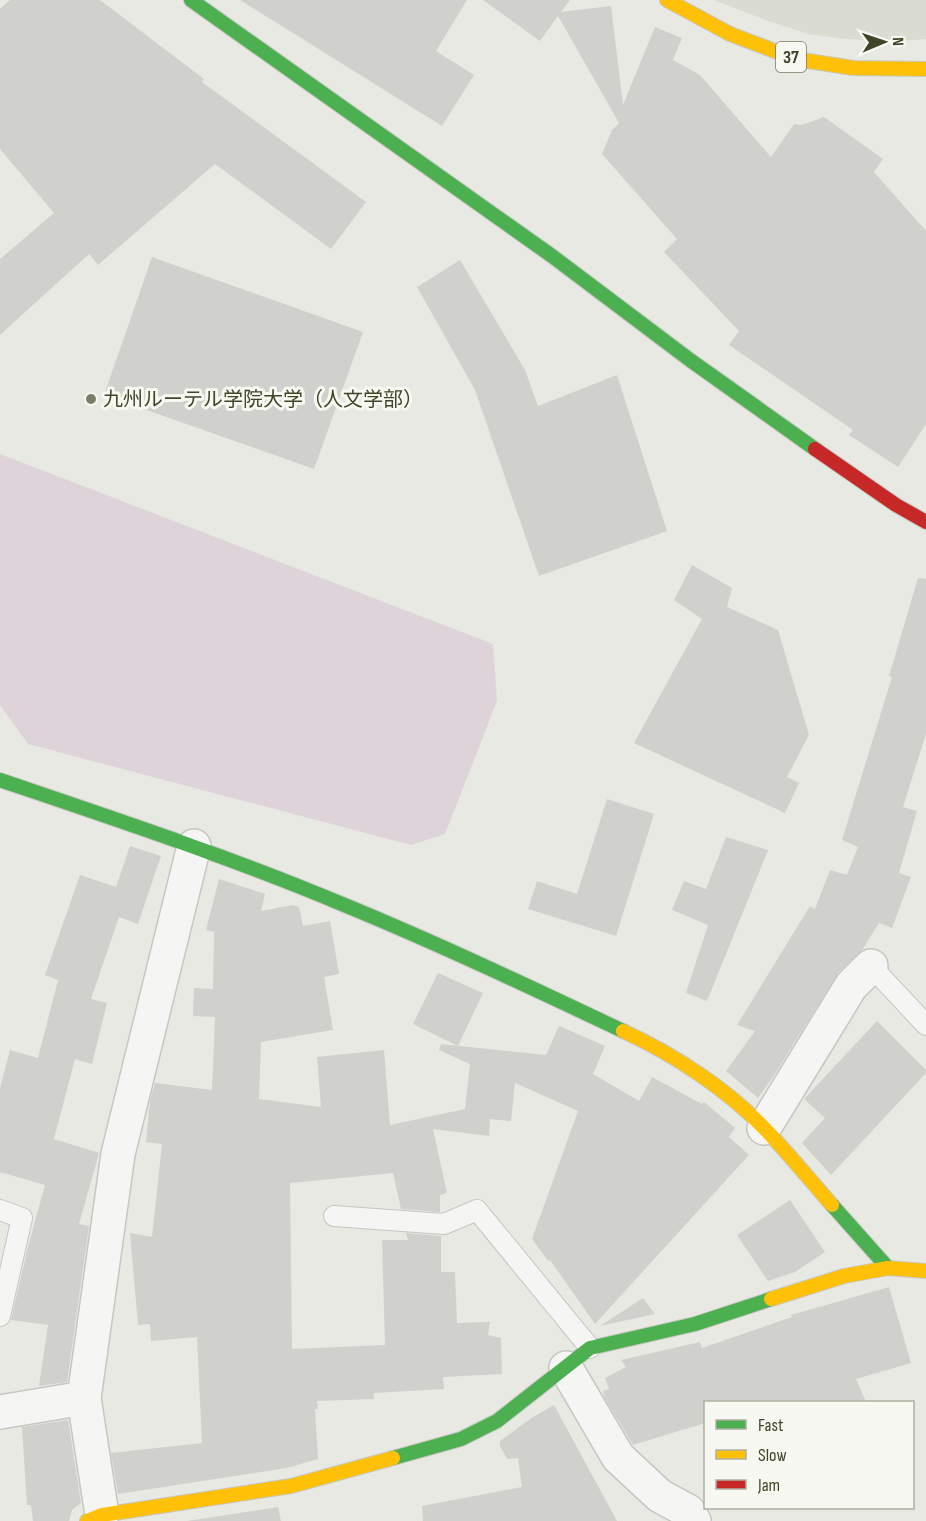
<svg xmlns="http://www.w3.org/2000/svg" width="926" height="1521" font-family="'Sofia Sans Condensed','Noto Sans JP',sans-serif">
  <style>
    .built { fill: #dbdcd1 }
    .green { fill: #ded3d8 }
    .building { fill: #d0d1cc }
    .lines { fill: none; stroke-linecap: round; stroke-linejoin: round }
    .lane-casing { stroke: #c6c7c1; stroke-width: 22 }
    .street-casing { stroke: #c6c7c1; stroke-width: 36 }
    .fast-casing { stroke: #c6c7c1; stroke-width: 16 }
    .slow-casing { stroke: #c6c7c1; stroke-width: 16 }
    .jam-casing { stroke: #c6c7c1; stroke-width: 16 }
    .lane { stroke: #f5f5f3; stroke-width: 20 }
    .street { stroke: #f5f5f3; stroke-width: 33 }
    .fast { stroke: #4caf50; stroke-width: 14 }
    .slow { stroke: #ffc107; stroke-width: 14 }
    .jam { stroke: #c62828; stroke-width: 14 }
    .poi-dot { fill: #7a7e69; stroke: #f7f8f1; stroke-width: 2 }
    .labels { text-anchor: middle; stroke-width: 6; stroke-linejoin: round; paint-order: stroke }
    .shield { fill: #f7f8f1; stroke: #767b64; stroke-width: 1.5 }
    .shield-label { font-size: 18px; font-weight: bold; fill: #3f4527 }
    .poi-label { font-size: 20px; fill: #3f4527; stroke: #f7f8f1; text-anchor: start }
  </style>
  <rect width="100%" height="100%" fill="#e8e9e3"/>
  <polygon class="built" points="714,0 926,0 926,39 902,41 844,39 808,34 768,21"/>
  <polygon class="green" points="0,454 493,644 497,701 445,834 411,845 28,744 0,705"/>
  <g class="building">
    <polygon points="10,0 100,0 204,79 202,82 366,202 331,249 215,164 98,265 89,254 0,335 0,259 54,213 0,149 0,9"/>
    <polygon points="240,0 467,0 436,51 474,75 442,126"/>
    <polygon points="483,0 570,0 561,12 611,6 623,105 655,27 682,38 673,60 700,75 771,157 794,124 802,125 824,117 883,159 874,172 926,231 926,424 898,467 849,435 853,430 729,345 739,331 664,252 677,239 602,154 612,130 619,123 558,16 540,41"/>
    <polygon points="152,257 363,332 314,469 104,395"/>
    <polygon points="460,260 525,370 538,406 617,375 667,531 539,576 475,390 417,287"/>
    <polygon points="692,565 732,588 727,607 778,630 809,735 787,777 799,783 785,813 634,743 702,619 674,600"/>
    <polygon points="918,578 926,579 926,734 903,807 917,811 899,873 911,877 892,928 879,923 862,950 838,973 773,1077 758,1098 726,1071 755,1031 737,1025 810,906 815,909 830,870 847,875 858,847 842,840 892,677 889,676"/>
    <polygon points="607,799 654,814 616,936 528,909 537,881 577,894"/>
    <polygon points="726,837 768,850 707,1001 686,993 708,925 672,910 684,881 706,889"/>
    <polygon points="130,846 161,856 138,924 119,917 91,999 107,1003 92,1064 75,1059 54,1139 99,1153 79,1224 89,1226 67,1382 39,1386 48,1325 11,1320 29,1243 45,1185 0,1172 0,1088 10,1050 38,1058 58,980 45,975 80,875 116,887"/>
    <polygon points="219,879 265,894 261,911 293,905 299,907 303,926 330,921 339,974 324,977 333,1030 261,1042 259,1099 321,1107 317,1057 384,1050 390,1125 465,1109 470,1064 439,1050 441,1044 546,1055 559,1026 605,1046 593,1074 639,1101 652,1077 702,1104 704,1102 735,1128 729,1137 749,1155 595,1324 550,1260 548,1261 532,1239 578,1111 515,1083 511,1121 490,1119 489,1136 433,1129 447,1193 440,1195 440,1212 401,1209 393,1173 290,1183 292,1349 385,1345 382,1240 408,1240 406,1233 441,1236 441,1272 455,1272 457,1323 490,1322 488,1335 501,1338 502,1374 443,1377 444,1389 374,1393 374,1399 317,1401 318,1409 315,1409 318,1459 287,1468 118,1494 111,1453 202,1443 197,1337 151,1341 150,1324 138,1325 130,1233 152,1237 162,1144 146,1142 150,1101 155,1083 212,1090 215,1017 193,1016 194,988 213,989 214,932 206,930"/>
    <polygon points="438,973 483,993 458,1046 413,1024"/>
    <polygon points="877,1021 926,1070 926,1073 831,1175 802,1143 825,1118 804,1099"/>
    <polygon points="790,1200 825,1252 795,1272 768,1281 737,1235"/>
    <polygon points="889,1287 911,1363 856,1379 866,1402 705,1402 705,1423 633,1445 604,1397 603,1391 609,1389 605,1378 626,1367 621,1360 700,1342 702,1348 792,1317 791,1315"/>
    <polygon points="643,1298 655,1314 600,1326"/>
    <polygon points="554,1405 617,1521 423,1521 422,1506 522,1487 518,1458 507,1459 500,1446 500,1441 533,1417"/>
    <polygon points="68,1420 81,1503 72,1510 69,1521 33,1521 31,1505 27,1505 22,1427"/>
    <polygon points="278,1507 281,1521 187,1521"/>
  </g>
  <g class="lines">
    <g class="lane-casing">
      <g id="lane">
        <polyline points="871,966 926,1025"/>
        <polyline points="0,1210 22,1218 0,1316"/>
        <polyline points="334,1216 444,1224 477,1210 590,1348"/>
      </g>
    </g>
    <g class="street-casing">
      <g id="street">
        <polyline points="764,1128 851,986 871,966"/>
        <polyline points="566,1368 618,1457 660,1496 688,1511 694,1521"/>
        <polyline points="0,1412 84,1398"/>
        <polyline points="102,1515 84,1398 118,1154 194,846"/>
      </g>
    </g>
    <g class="fast-casing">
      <g id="fast">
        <polyline points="191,0 552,256 690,360 815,449"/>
        <path d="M0 780C115 819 230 857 342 904 437 943 530 987 623 1031"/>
        <polyline points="832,1205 888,1268"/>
        <polyline points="393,1458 461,1439 497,1421 590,1348 695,1324 771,1299"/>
      </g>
    </g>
    <g class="slow-casing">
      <g id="slow">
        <polyline points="667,0 730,34 796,59 853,68 926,69"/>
        <path d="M623 1031C673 1054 727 1089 765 1129 789 1154 810 1180 832 1205"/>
        <polyline points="771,1299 844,1276 888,1268 926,1271"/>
        <polyline points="87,1521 102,1515 291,1486 393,1458"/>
      </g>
    </g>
    <g class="jam-casing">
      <polyline id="jam" points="815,449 896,505 926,522"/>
    </g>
    <use href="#lane" class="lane"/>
    <use href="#street" class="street"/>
    <use href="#fast" class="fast"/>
    <use href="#slow" class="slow"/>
    <use href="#jam" class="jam"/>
  </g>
  <circle class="poi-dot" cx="91" cy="399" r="6"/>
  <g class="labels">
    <rect class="shield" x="776" y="42" width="30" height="30" rx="4.5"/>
    <g class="shield-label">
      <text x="791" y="63">37</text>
    </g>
    <g class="poi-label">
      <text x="103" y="406">九州ルーテル学院大学（人文学部）</text>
    </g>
  </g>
  <rect x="704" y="1401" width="210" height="108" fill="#f7f8f1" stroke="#adb0a0" stroke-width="1.5"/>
  <rect x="716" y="1420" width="30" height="9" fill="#4caf50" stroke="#adb0a0" stroke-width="1.5"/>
  <text x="758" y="1431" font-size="18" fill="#3f4527">Fast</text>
  <rect x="716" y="1450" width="30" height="9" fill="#ffc107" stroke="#adb0a0" stroke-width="1.5"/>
  <text x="758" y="1461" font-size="18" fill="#3f4527">Slow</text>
  <rect x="716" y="1480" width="30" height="9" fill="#c62828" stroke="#adb0a0" stroke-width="1.5"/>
  <text x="758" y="1491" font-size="18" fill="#3f4527">Jam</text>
  <g transform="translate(884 42) rotate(88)" stroke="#f7f8f1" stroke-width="4.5" paint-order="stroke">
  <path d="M0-4.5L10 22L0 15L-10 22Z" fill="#3f4527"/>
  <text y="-9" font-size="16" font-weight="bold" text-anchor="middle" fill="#3f4527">N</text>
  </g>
</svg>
